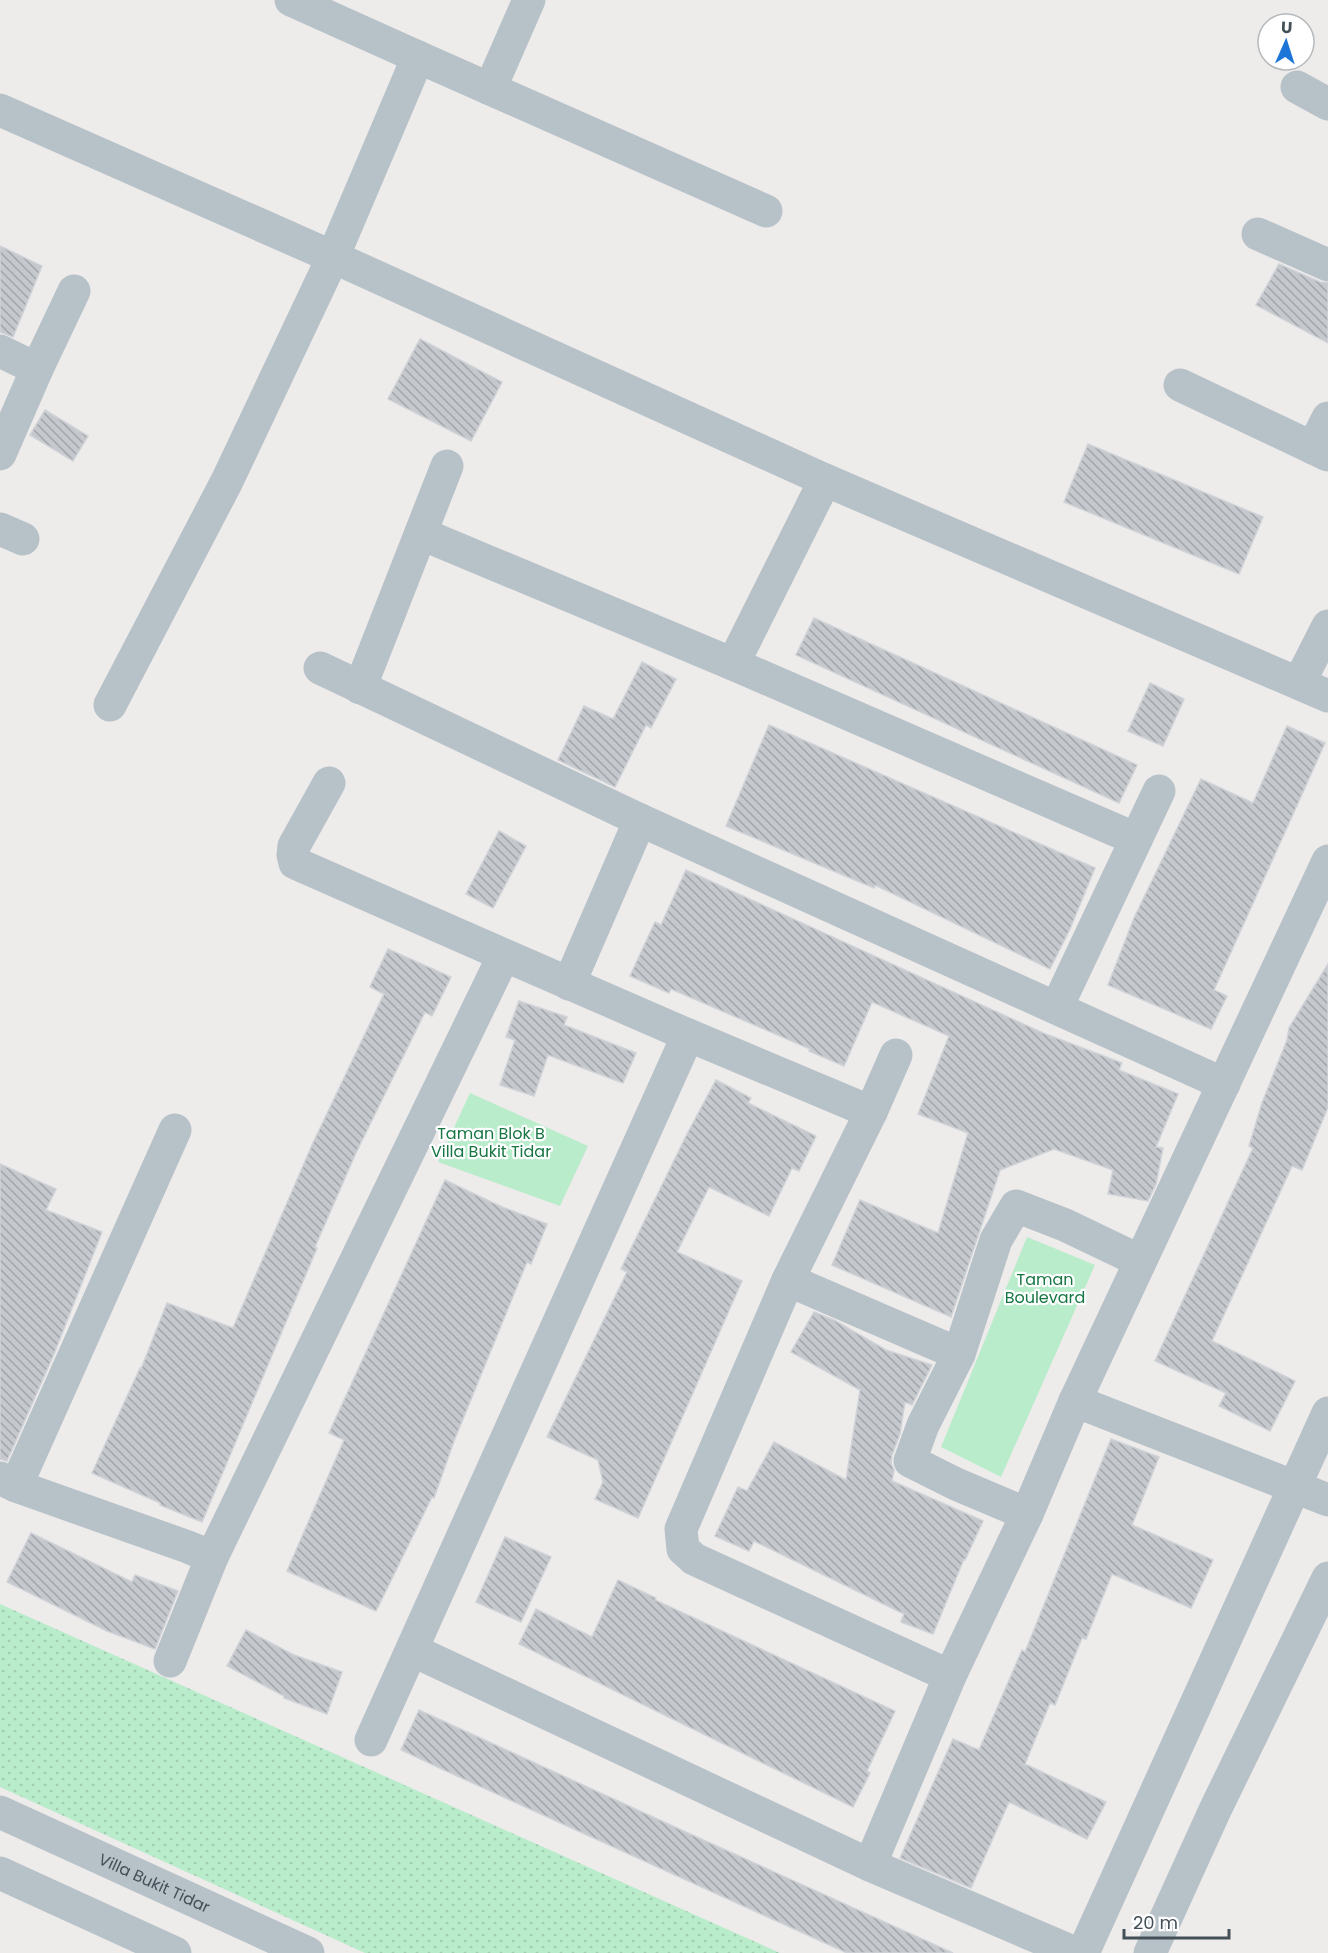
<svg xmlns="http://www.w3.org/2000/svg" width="1328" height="1953" font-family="Poppins,sans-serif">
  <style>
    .grass { fill: url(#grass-dots) }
    .park { fill: #b9eccb }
    .building { fill: url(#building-back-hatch); stroke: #cfd2d7; stroke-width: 1.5 }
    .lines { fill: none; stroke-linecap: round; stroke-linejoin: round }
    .street { stroke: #b7c1c8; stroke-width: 33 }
    .labels { text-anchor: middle; stroke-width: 4.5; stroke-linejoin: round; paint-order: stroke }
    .park-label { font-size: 16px; fill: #187643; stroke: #fff }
    .street-label { font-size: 16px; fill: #445058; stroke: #fff }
  </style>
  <defs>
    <pattern id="grass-dots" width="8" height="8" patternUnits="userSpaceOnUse" patternTransform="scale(1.5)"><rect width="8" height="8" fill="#b9eccb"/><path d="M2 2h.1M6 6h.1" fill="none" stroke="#a0ccb0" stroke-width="1.8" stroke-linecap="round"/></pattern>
    <pattern id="building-back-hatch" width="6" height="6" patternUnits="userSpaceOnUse" patternTransform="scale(1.5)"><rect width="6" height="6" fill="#c5c9ce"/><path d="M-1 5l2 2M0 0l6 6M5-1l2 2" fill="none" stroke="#a2a6aa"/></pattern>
  </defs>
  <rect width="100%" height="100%" fill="#eeebeb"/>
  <polygon class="grass" points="0,1604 780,1953 365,1953 0,1787"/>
  <g class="park">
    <polygon points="470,1093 588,1146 560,1206 438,1162"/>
    <polygon points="1027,1237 1095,1265 1001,1477 941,1447"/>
  </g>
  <g class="building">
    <polygon points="0,246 42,266 13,337 0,332"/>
    <polygon points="1279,264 1320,282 1328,283 1328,343 1256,305"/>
    <polygon points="420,339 502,382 471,441 388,399"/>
    <polygon points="45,410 88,436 73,461 30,435"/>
    <polygon points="1088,444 1263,517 1239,574 1064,502"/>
    <polygon points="814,618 1137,765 1119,803 796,655"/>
    <polygon points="642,662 676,679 651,728 646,725 615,787 558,760 584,706 613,719"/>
    <polygon points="1150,683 1184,699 1163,746 1128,731"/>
    <polygon points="769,725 1095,868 1070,929 1050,969 875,885 874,888 726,826"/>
    <polygon points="1287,726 1325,743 1214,990 1227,996 1211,1029 1108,985 1134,918 1201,779 1253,803"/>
    <polygon points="499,831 526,846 493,908 466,894"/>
    <polygon points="686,870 1043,1033 1122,1063 1119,1070 1178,1094 1156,1147 1163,1148 1156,1184 1148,1201 1108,1194 1113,1170 1054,1149 1000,1170 951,1317 832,1265 860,1200 938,1233 968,1133 918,1114 949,1036 872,1002 844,1066 809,1051 810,1049 671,989 669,993 630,976 655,922 661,925"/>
    <polygon points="388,949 451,977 432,1016 425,1012 355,1155 315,1247 317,1248 202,1522 160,1505 160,1503 92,1473 140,1368 141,1369 167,1303 233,1328 312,1145 384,994 370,987"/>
    <polygon points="1328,964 1328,1107 1302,1170 1292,1166 1212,1341 1295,1381 1270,1431 1219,1406 1226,1393 1155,1361 1253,1148 1249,1146 1262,1103 1287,1040 1289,1028"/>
    <polygon points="519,1001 567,1017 564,1025 636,1053 623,1083 548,1055 534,1096 500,1085 515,1040 506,1037"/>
    <polygon points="716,1080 751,1098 748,1103 816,1136 799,1171 792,1168 769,1216 709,1187 677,1252 742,1281 638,1518 595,1499 603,1482 598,1460 547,1437 627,1272 621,1269 687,1134"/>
    <polygon points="0,1164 56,1189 46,1210 102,1232 54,1354 7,1461 0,1459"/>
    <polygon points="445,1180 502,1207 547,1224 531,1264 527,1262 454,1441 434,1498 432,1497 376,1611 287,1571 344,1440 329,1433"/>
    <polygon points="814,1312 834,1320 886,1350 932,1365 912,1405 905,1402 900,1434 892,1455 891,1463 894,1470 892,1481 983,1521 965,1560 964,1559 933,1634 901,1622 904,1614 754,1541 749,1551 715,1536 738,1487 747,1491 774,1442 846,1480 860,1390 791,1352"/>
    <polygon points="1111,1439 1159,1457 1132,1525 1213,1560 1191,1608 1112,1574 1086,1639 1082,1638 1055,1705 1050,1703 1025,1764 1106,1802 1087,1839 1009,1802 971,1888 900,1858 953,1739 979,1750 1022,1650 1025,1652"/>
    <polygon points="31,1533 132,1582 135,1575 178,1591 155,1649 107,1631 7,1582"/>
    <polygon points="505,1537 551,1557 521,1622 476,1602"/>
    <polygon points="618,1580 656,1598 655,1600 895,1711 867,1771 870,1773 853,1807 519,1644 536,1609 592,1637"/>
    <polygon points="246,1630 294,1655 342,1672 327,1714 284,1698 284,1696 227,1666"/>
    <polygon points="419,1710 688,1833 953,1953 847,1953 446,1771 401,1750"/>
  </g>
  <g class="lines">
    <g class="street">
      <polyline points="291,0 418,57"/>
      <polyline points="1297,87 1328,104"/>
      <polyline points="490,89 529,0"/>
      <polyline points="0,110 333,257 825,480"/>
      <polyline points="1258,234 1328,265"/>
      <polyline points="0,351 37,369 0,454"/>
      <polyline points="37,369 74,291"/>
      <polyline points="1180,385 1328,455"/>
      <polyline points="1313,448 1328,418"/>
      <polyline points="0,529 23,539"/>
      <polyline points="422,534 733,664 1136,839"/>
      <polyline points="733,664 825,480 1328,696"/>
      <polyline points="320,668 640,820 1224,1084"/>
      <polyline points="1299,683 1328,626"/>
      <polyline points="360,688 447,466"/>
      <polyline points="110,705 227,481 333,257 418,57 766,211"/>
      <polyline points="329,783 294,846 293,855 295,863 504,955"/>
      <polyline points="569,984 640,820"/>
      <polyline points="1057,1007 1159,791"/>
      <polyline points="788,1280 959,1354"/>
      <polyline points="1075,1401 1328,1500"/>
      <polyline points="0,1478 16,1486 188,1547 212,1557 504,955 688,1035 871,1112"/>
      <polyline points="16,1486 175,1130"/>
      <polyline points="1027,1514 956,1484 910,1461 923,1425 959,1354 996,1240 1016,1206 1065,1225 1140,1261"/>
      <polyline points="412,1650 870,1865 950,1676 694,1559 683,1549 681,1529 788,1280 871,1112 896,1055"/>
      <polyline points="170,1661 212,1557"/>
      <polyline points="950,1676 1027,1514 1075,1401 1328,861"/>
      <polyline points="371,1740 688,1035"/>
      <path id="s1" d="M0 1812 308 1953"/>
      <polyline points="870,1865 1075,1953"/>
      <polyline points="0,1873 175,1953"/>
      <polyline points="1083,1953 1328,1413"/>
      <polyline points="1150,1953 1215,1810 1328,1578"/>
    </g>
  </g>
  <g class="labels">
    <g class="park-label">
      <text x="491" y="1139">Taman Blok B<tspan x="491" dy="18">Villa Bukit Tidar</tspan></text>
      <text x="1045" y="1285">Taman<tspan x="1045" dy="18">Boulevard</tspan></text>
    </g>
    <g class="street-label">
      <text dy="6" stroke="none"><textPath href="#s1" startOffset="170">Villa Bukit Tidar</textPath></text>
    </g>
  </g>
  <g transform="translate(1286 42) rotate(3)"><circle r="28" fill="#ffffff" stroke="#b4b9bc" stroke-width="1.5"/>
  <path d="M0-4.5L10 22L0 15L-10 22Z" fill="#1d76d7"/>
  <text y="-9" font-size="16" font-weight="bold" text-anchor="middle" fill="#445058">U</text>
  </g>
  <path d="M1124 1929v9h105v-9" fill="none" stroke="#445058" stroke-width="3"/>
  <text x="1133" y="1929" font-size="18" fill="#445058" stroke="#ffffff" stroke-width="4.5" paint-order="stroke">20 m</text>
</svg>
